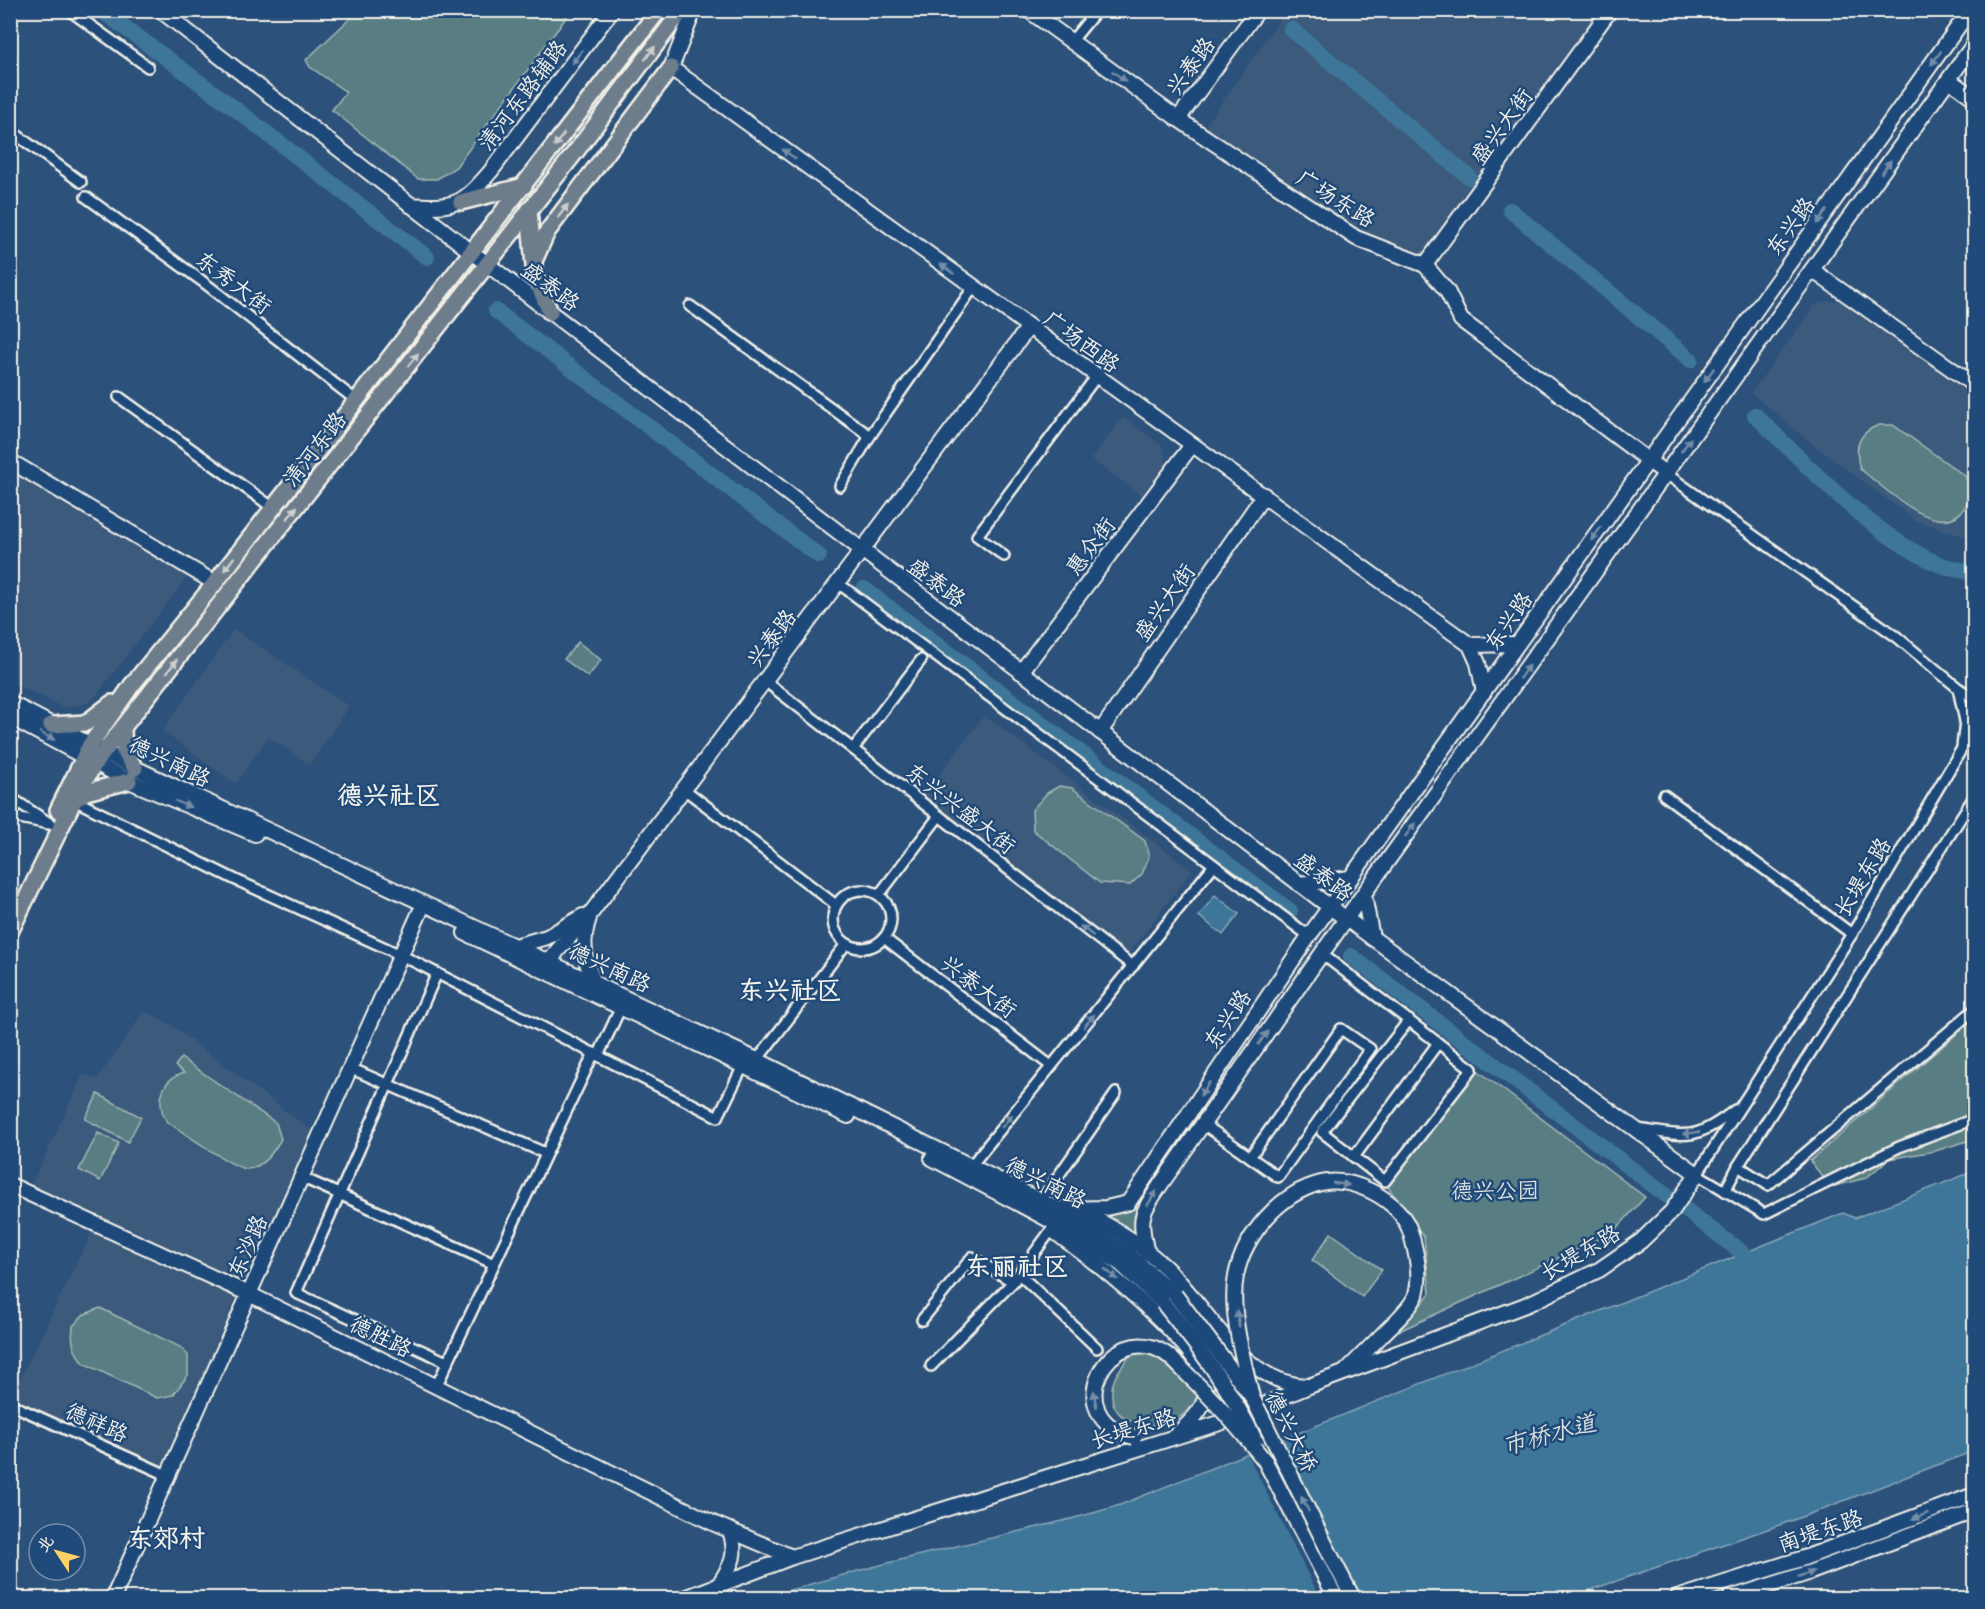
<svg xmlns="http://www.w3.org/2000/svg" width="1985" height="1609" font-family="'Comic Neue','LXGW WenKai TC',sans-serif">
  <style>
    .built { fill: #3b5a7c }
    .green { fill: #597e83; stroke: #a6b8b6; stroke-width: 1.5 }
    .water { fill: #3e7698; stroke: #87a7b8; stroke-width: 1.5 }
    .pier { fill: #2c517b }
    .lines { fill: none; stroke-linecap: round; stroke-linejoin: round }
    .river { stroke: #3e7698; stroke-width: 16 }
    .street-casing { stroke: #f4f1e8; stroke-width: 14 }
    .secondary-casing { stroke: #f4f1e8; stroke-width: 18 }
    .primary-casing { stroke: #f4f1e8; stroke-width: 20 }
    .street { stroke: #1f4a7a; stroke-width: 9 }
    .secondary { stroke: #1f4a7a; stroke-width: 14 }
    .primary { stroke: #6d7d8c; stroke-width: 15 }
    .secondary-bridge-casing { stroke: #f4f1e8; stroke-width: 18; stroke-linecap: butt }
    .secondary-bridge { stroke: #1f4a7a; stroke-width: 14 }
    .oneway { fill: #cccecc }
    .oneway2 { fill: #748da6 }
    .labels { text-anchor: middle; stroke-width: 5; stroke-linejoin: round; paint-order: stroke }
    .street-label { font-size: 22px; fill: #f4f1e8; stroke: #1f4a7a }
    .park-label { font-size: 22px; fill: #dde0d9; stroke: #1f4a7a }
    .water-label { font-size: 24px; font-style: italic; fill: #d9dfdc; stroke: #1f4a7a }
    .quarter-label { font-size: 26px; font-weight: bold; fill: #f4f1e8; stroke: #1f4a7a }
  </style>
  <rect width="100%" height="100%" fill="#2c517b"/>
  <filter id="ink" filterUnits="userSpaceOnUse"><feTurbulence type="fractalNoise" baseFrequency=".0167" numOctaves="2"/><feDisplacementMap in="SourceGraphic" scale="12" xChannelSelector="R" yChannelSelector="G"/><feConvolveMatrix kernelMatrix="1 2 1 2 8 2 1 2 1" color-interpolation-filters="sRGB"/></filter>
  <g filter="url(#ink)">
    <g class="built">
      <polygon points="1286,11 1599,11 1418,260 1353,230 1311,205 1205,126"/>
      <polygon points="1826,301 1845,301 1974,396 1974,540 1916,521 1811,443 1751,393 1815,305"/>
      <polygon points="1123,417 1163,446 1167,467 1145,498 1091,459"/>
      <polygon points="10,465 192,571 91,702 64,708 11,682"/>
      <polygon points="234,629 349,706 310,765 268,737 236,784 162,731"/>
      <polygon points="984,715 1192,870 1129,954 923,796"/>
      <polygon points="144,1011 167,1022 314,1132 245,1282 30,1188 83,1074 97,1079"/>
      <polygon points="93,1229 236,1297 163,1470 11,1397"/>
    </g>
    <g class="green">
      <polygon points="358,11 358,10 571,11 456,167 437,179 418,179 332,110 346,92 310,67 306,60"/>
      <path d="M1879 425H1893L1965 476C1970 485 1970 498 1965 507 1941 545 1883 486 1860 469 1854 448 1857 433 1879 425Z"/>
      <polygon points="578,642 601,660 588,677 564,659"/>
      <polygon points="1059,786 1072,788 1145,841 1149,857 1142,874 1130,885 1100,883 1033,830 1032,810 1047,793"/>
      <polygon points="1974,1019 1974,1139 1935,1151 1889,1159 1866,1178 1831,1187 1810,1161"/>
      <path d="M181 1058 276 1123 281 1139C274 1151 263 1168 247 1169 235 1170 181 1130 167 1122 155 1102 161 1079 184 1073L175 1066Z"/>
      <polygon points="1476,1069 1645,1197 1613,1233 1399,1331 1430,1293 1424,1237 1385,1183"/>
      <polygon points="98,1094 141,1117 128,1142 85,1119"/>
      <polygon points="98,1133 119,1143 100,1181 79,1170"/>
      <polygon points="1136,1205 1136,1241 1093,1214"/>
      <polygon points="1331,1233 1382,1270 1362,1297 1312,1260"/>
      <path d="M100 1308 180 1347 188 1355V1375L173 1395 157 1398 85 1364C73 1352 71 1342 73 1326L83 1315Z"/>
      <path d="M1132 1353H1155L1187 1380 1200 1397C1191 1408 1182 1418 1168 1423 1143 1430 1109 1421 1112 1389 1113 1376 1124 1364 1132 1353Z"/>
    </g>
    <g class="water">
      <polygon points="1215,895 1239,914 1223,935 1199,916"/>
      <path d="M1974 1171V1451L1791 1521 1567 1598H764C841 1574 921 1554 1000 1536 1041 1526 1080 1518 1120 1505L1843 1213 1855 1218Z"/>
    </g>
    <polygon class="pier" points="1276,1437 1362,1598 1320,1598 1245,1450"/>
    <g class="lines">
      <g class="river">
        <polyline points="101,10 233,107 427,257"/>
        <polyline points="1291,29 1469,177"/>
        <polyline points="1510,210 1691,360"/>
        <polyline points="496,311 819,556"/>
        <path d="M1755 415C1808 466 1867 531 1934 562 1946 568 1962 570 1974 573"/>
        <polyline points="864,589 1290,911"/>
        <polyline points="1351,956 1761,1267"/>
      </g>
      <g class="street-casing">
        <g id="street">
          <polyline points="69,10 148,67"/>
          <polyline points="1071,42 1097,10"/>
          <polyline points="10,130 81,182"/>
          <polyline points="86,197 202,281 357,401"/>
          <polyline points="690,306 870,436 973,288"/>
          <polyline points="119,397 272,507"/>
          <polyline points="1665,473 1897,637 1958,688 1974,698"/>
          <polyline points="840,486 870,436"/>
          <polyline points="1004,556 977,536 1096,377"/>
          <polyline points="838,583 1309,936"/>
          <polyline points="765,681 1133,966"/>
          <polyline points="1958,688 1965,721 1962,747"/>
          <polyline points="1974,728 1852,934 1697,1174 1764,1214 1899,1147 1974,1119"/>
          <polyline points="853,749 921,660"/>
          <polyline points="684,789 836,905"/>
          <polyline points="1664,795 1852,934"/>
          <polyline points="10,797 51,824"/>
          <polyline points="74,800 236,880 401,955 718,1117 743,1066"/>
          <polyline points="10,816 49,824"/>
          <circle cx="862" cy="919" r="29"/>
          <polyline points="879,895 939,816"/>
          <polyline points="884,938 1051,1066"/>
          <polyline points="1322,954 1472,1069 1385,1181 1322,1132 1409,1020"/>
          <polyline points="437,973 296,1293 447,1362"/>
          <polyline points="598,1056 621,1007"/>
          <polyline points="757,1060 846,944"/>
          <polyline points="350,1068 545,1153"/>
          <path d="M1203 1124C1228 1141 1253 1159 1278 1177L1370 1049 1341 1029 1250 1157"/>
          <path d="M1637 1129C1687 1136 1694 1142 1735 1110"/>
          <polyline points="1354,1157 1438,1043"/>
          <polyline points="1738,1166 1768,1185 1974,1010"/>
          <polyline points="970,1167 1214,865"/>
          <polyline points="301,1177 492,1263"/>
          <polyline points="1725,1191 1738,1166 1974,797"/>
          <polyline points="1041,1201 1116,1093"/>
          <polyline points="1019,1274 1097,1348"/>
          <polyline points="922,1320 972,1257 1013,1282"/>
          <polyline points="931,1366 1013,1282 1052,1229"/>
          <polyline points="436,1387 594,1053"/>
          <polyline points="10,1404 167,1475"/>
        </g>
      </g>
      <g class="secondary-casing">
        <g id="secondary">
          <polyline points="160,10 487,264 1330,907 1697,1174 1672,1211 1641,1241 1599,1270 1528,1304 1309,1386 1223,1422 792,1557 685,1598"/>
          <polyline points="694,10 671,68 1470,645 1478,663 1484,692"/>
          <polyline points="1028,10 1178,119 1356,238 1425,265 1447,291 1461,320 1665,473"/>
          <polyline points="1949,80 1974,98"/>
          <polyline points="1178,119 1258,10"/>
          <path d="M410 205C455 208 461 206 491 171L612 10"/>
          <polyline points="1425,265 1610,10"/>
          <polyline points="1812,270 1974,385"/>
          <polyline points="10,461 215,583"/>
          <polyline points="1470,645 1517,644"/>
          <polyline points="1021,672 1192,445"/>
          <polyline points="10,703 135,768 757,1060 1057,1209 1128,1254 1175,1295"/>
          <polyline points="10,717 129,781 255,834"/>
          <polyline points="1100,732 1264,495"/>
          <polyline points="1299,884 1351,878"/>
          <polyline points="1364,895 1372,938"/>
          <path d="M589 918C581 941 584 960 594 982"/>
          <polyline points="465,933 848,1116"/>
          <polyline points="515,946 547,937 583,916"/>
          <polyline points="546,969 557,951 591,913 1028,328"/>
          <polyline points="932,1158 1072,1232 1122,1265 1163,1303"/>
          <polyline points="10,1185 249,1294 715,1524 792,1557"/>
          <polyline points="1057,1209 1106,1208 1128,1203 1309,936 1970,10"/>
          <path d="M1080 1212C1113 1225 1149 1250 1174 1276 1212 1316 1246 1384 1307 1386"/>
          <path d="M1055 1232C1089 1257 1202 1344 1206 1385 1209 1406 1191 1421 1177 1434"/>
          <path d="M1147 1253C1138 1216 1141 1214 1161 1184L1355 906 1974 44"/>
          <polyline points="1346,1371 1381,1336"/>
          <polyline points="1265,1461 1336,1598"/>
          <polyline points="1331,1556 1353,1598"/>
          <path d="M718 1586C732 1564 738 1556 730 1530"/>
          <polyline points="113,1598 420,912"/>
          <polyline points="1677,1598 1804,1558 1974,1495"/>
          <polyline points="1730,1598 1808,1573 1974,1511"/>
        </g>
      </g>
      <g class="primary-casing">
        <g id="primary">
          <polyline points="461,202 524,186"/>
          <polyline points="529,210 535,277 550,312"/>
          <polyline points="534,261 547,232 671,68"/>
          <polyline points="51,725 86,723 112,703"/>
          <polyline points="123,729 124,751 135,768"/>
          <polyline points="74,800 86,792 129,781"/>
          <polyline points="58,810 90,745 132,685 215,583 659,10"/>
          <polyline points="10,932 74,800 95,763 577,150 682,10"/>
        </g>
      </g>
      <use href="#street" class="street"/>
      <use href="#secondary" class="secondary"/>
      <use href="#primary" class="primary"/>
      <g class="secondary-bridge-casing">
        <g id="secondary-bridge">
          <polyline points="1175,1295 1252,1397 1331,1556"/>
          <path d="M1163 1303C1198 1347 1231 1389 1255 1440"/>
          <path d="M1252 1397C1244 1362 1229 1311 1236 1276 1244 1235 1280 1193 1321 1183 1351 1176 1393 1197 1407 1224 1411 1231 1413 1241 1415 1250 1418 1263 1420 1281 1416 1295 1410 1310 1392 1324 1381 1336"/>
          <path d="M1134 1437C1055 1418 1110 1316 1166 1354 1174 1360 1182 1369 1189 1376 1217 1403 1241 1431 1265 1461"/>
        </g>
      </g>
      <use href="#secondary-bridge" class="secondary-bridge"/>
    </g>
    <defs><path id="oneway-solid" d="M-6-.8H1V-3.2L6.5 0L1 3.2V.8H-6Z" transform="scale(1.5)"/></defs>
    <g class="oneway">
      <use href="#oneway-solid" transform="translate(650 53) rotate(-53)"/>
      <use href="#oneway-solid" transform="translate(559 140) rotate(128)"/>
      <use href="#oneway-solid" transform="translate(563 211) rotate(-53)"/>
      <use href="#oneway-solid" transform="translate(413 360) rotate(-52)"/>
      <use href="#oneway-solid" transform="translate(292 513) rotate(-52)"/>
      <use href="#oneway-solid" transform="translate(229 564) rotate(127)"/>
      <use href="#oneway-solid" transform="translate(172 666) rotate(-52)"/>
    </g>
    <g class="oneway2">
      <use href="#oneway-solid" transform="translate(577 57) rotate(127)"/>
      <use href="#oneway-solid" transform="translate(1936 58) rotate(126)"/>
      <use href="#oneway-solid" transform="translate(1119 76) rotate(36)"/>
      <use href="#oneway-solid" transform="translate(789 154) rotate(-144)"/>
      <use href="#oneway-solid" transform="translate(1886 167) rotate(-54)"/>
      <use href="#oneway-solid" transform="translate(1822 217) rotate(126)"/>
      <use href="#oneway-solid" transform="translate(947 269) rotate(-144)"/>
      <use href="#oneway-solid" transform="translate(1709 375) rotate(126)"/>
      <use href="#oneway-solid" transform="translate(1686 445) rotate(-54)"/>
      <use href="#oneway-solid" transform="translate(1596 534) rotate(125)"/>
      <use href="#oneway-solid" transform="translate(1524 672) rotate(-55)"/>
      <use href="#oneway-solid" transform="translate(47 736) rotate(28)"/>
      <use href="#oneway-solid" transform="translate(183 804) rotate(23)"/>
      <use href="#oneway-solid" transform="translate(1410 830) rotate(-54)"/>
      <use href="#oneway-solid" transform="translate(1087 931) rotate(-142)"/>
      <use href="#oneway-solid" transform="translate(1089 1021) rotate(-50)"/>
      <use href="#oneway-solid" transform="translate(1263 1038) rotate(-55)"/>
      <use href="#oneway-solid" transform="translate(1205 1089) rotate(124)"/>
      <use href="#oneway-solid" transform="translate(1007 1121) rotate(-51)"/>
      <use href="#oneway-solid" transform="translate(1691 1133) rotate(173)"/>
      <use href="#oneway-solid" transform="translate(1341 1184) rotate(8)"/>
      <use href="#oneway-solid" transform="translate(1152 1198) rotate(-58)"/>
      <use href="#oneway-solid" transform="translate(1111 1274) rotate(39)"/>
      <use href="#oneway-solid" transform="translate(1238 1319) rotate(-98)"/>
      <use href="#oneway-solid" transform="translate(1095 1399) rotate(-99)"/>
      <use href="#oneway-solid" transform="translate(1305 1504) rotate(-117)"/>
      <use href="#oneway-solid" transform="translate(1920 1516) rotate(159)"/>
      <use href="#oneway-solid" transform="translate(1806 1574) rotate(-19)"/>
    </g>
  </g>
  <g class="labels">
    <g class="street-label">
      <text transform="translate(1190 66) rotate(-54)" y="8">兴泰路</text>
      <text transform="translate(522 95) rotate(-53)" y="8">清河东路辅路</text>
      <text transform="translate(1501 126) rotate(-54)" y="8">盛兴大街</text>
      <text transform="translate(1336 198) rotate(32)" y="8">广场东路</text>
      <text transform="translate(1790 226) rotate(-54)" y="8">东兴路</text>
      <text transform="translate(234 282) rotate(37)" y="8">东秀大街</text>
      <text transform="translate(551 286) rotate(37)" y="8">盛泰路</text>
      <text transform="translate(1082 341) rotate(36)" y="8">广场西路</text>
      <text transform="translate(314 449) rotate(-52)" y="8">清河东路</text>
      <text transform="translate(1090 546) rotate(-53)" y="8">惠众街</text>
      <text transform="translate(937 582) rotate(37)" y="8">盛泰路</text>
      <text transform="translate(1164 602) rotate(-55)" y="8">盛兴大街</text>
      <text transform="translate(1508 621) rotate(-55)" y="8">东兴路</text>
      <text transform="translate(771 638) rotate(-53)" y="8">兴泰路</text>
      <text transform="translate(170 761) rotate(26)" y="8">德兴南路</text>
      <text transform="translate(961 808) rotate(38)" y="8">东兴兴盛大街</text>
      <text transform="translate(1324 876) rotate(37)" y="8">盛泰路</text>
      <text transform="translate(1862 877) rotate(-59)" y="8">长堤东路</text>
      <text transform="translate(610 967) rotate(25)" y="8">德兴南路</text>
      <text transform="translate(979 986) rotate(37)" y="8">兴泰大街</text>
      <text transform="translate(1227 1019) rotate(-56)" y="8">东兴路</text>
      <text transform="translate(1046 1182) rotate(27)" y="8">德兴南路</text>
      <text transform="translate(247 1246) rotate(-66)" y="8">东沙路</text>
      <text transform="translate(1580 1252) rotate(-30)" y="8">长堤东路</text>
      <text transform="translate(381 1336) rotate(26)" y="8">德胜路</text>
      <text transform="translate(97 1422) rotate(24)" y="8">德祥路</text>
      <text transform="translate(1133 1428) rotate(-17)" y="8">长堤东路</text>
      <text transform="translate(1292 1431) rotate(63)" y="8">德兴大桥</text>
      <text transform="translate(1820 1530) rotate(-19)" y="8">南堤东路</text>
    </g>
    <g class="park-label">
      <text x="1495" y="1198">德兴公园</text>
    </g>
    <g class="water-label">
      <text transform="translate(1549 1434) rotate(-15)" y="8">市桥水道</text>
    </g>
    <g class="quarter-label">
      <text x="389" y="804">德兴社区</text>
      <text x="790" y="999">东兴社区</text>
      <text x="1017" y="1275">东丽社区</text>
      <text x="166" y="1547">东郊村</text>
    </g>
  </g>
  <rect width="1985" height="1609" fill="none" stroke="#1f4a7a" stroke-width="36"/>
  <rect x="18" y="18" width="1949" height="1573" fill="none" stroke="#f4f1e8" stroke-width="2" filter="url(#ink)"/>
  <g transform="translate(57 1552) rotate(306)"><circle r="28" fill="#1f4a7a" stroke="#748da6" stroke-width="1.5"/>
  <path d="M0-4.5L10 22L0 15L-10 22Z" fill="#ffd166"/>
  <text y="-9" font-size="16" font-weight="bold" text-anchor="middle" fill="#f4f1e8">北</text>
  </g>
</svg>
